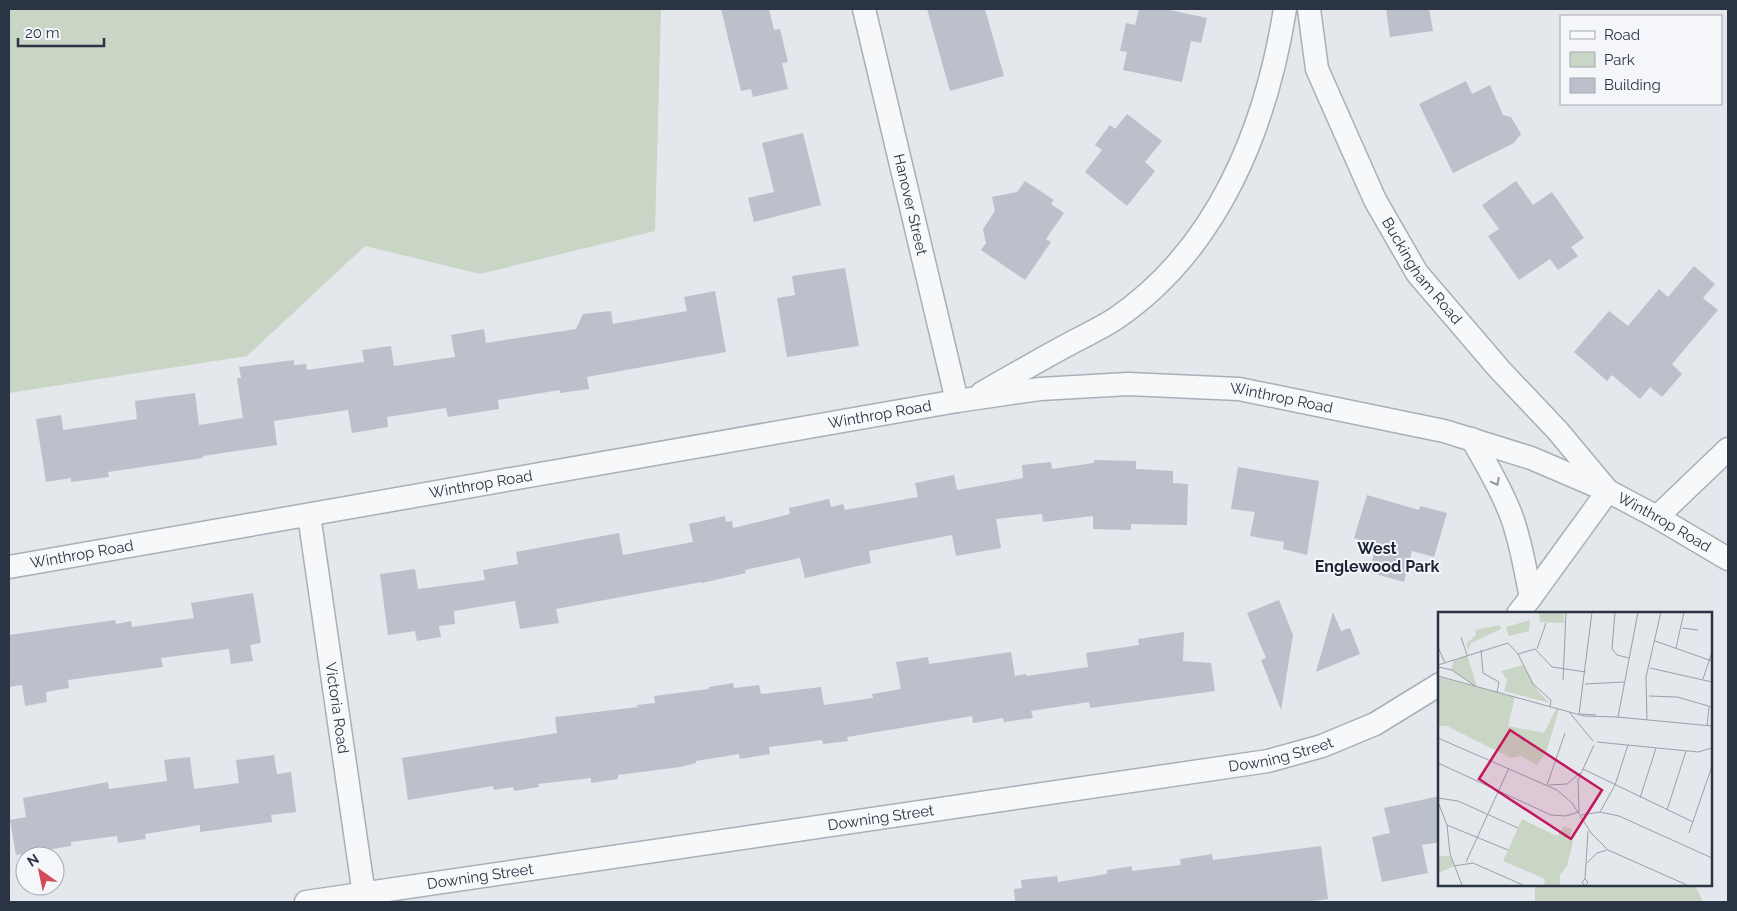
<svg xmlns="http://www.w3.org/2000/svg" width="1737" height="911" font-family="Raleway,sans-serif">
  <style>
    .green { fill: #c9d6c5 }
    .building { fill: #bbc0ca }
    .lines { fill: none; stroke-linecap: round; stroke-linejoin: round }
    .minor-casing { stroke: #a9aeb7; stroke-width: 25 }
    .minor { stroke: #f7f8fa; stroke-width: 22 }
    .oneway { stroke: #9196a0 }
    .labels { text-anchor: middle; stroke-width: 4; stroke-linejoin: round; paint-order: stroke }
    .street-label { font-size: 15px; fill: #2b3445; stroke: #f4f6f9 }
    .neighbourhood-label { font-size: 16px; font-weight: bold; fill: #1d2536; stroke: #f4f6f9 }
    .inset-road { fill: none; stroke: #9a9fa9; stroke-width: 1 }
    .view { fill: #c2185b; fill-opacity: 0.15; stroke: #c2185b; stroke-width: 2.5 }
    .inset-edge { fill: none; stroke: #2b3445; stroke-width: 2.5 }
  </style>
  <rect width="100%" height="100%" fill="#e4e7ec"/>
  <g class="green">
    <polygon points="9,9 661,9 655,231 480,274 365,246 247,356 9,393"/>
    <polygon points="1535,885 1695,885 1703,902 1535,902"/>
  </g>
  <g class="building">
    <polygon points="721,9 769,9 774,30 780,29 788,62 782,63 788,89 753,97 751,89 741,91"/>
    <polygon points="927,9 985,9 1004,76 950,91"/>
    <polygon points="1139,9 1165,9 1207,18 1201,43 1191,41 1182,82 1123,70 1127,52 1120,51 1126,23 1135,25"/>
    <polygon points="1386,9 1429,9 1433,31 1390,37"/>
    <polygon points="1466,81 1472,94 1490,85 1503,115 1511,117 1521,134 1514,143 1453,173 1419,104"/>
    <polygon points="1127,114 1162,141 1145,162 1155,171 1127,206 1085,172 1102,150 1095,145 1110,125 1115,129"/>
    <polygon points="803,133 821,205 754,222 748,198 774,192 762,143"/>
    <polygon points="1025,181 1054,200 1051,204 1064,213 1046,239 1051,242 1025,280 981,250 986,243 983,229 995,211 992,197 1017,192"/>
    <polygon points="1516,181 1533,205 1552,192 1584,238 1571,247 1578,256 1558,270 1550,259 1519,280 1488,236 1499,229 1482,205"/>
    <polygon points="1694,266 1715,284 1703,298 1718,310 1672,364 1682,374 1662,397 1650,387 1640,399 1612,375 1607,381 1574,352 1609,311 1628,326 1659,289 1668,297"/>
    <polygon points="845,268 859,346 787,357 777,298 795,295 792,276"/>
    <polygon points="715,291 726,352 587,377 589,389 560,393 560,390 498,400 499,409 448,417 446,408 387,417 388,427 352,433 348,410 274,421 277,445 203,456 203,458 108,472 109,477 71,482 71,478 46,482 36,419 61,415 63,430 137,419 135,401 195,393 199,425 243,418 237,378 241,378 239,367 294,360 294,365 306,364 307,370 364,362 362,350 391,346 394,366 455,357 451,335 484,329 486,343 576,329 583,314 611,311 613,324 687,311 684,297"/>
    <polygon points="1094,460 1136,461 1136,469 1173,471 1173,483 1188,484 1187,525 1131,524 1131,530 1093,529 1093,516 1043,522 1042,514 996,519 1001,548 956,556 952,535 869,551 871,563 805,578 800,558 745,570 746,573 702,583 702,582 556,609 559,623 520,629 515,601 454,611 455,624 439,626 441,637 417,641 415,631 388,635 380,574 415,569 418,589 485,580 483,570 518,564 516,552 619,533 623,555 693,542 689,524 725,516 726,522 732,521 733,528 790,514 789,508 829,499 831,507 843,504 845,510 918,497 915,483 954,475 957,490 1023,478 1022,465 1051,462 1052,469 1094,463"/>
    <polygon points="1238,467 1319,481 1307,555 1283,549 1284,542 1250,536 1255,512 1231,509"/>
    <polygon points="1367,495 1419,510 1420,506 1447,513 1434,557 1412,551 1404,582 1355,568 1372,561 1376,545 1354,538"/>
    <polygon points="253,593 261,643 250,645 253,661 231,664 229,649 161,658 163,667 68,680 69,688 46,692 47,702 25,706 22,685 9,687 9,635 115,620 116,624 131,621 132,627 194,618 191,603"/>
    <polygon points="1279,600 1293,635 1281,710 1261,660 1266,658 1247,613"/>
    <polygon points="1333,612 1341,631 1350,628 1360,654 1316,672"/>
    <polygon points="1184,632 1183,661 1211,663 1215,691 1090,708 1089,702 1031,711 1033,718 1004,722 1003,718 973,723 972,716 847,737 848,741 823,744 822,740 769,747 770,754 740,759 739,754 696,761 696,763 680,767 618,775 618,779 591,783 591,778 538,784 539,787 514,791 513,787 494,790 493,786 408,800 402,758 557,733 555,717 638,707 637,705 655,703 654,696 709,689 709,687 733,683 734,688 759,685 761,694 821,687 824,705 873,698 872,694 901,689 896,662 928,657 929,664 1011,652 1015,676 1026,674 1026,676 1088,667 1086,653 1139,645 1138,639"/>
    <polygon points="274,755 277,774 291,772 296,812 271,815 272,822 200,832 200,825 145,834 146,839 118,843 117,836 71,842 71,846 16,855 10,820 26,817 23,798 108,782 109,789 167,781 164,760 190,757 194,789 239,783 236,760"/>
    <polygon points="1440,796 1440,842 1422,845 1428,873 1382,882 1372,837 1390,833 1384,808"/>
    <polygon points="1321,846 1328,899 1305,902 1015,902 1014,889 1022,888 1021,880 1057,876 1058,882 1107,874 1107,870 1132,866 1132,871 1181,865 1180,859 1212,854 1213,860"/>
  </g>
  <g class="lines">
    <g class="minor-casing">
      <g id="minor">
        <path id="s1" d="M864 9 957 401"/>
        <path id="s2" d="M1309 9 1317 69 1375 200 1417 273 1500 370 1557 430 1608 491 1531 597 1518 614"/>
        <path d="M982 393C1012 376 1041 359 1071 343 1086 335 1101 328 1115 319 1218 249 1266 128 1285 9"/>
        <path d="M1472 439C1486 464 1501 488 1511 515 1521 541 1525 570 1531 597"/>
        <path id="s3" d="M309 515 365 902"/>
        <polyline points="1657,517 1728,449"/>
        <path id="s4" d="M9 567 957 401 1040 389 1128 384 1239 389 1444 431 1531 458 1608 491 1657 517 1728 559"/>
        <path id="s5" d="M306 902 1268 761 1322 746 1375 724 1440 684"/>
      </g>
    </g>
    <use href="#minor" class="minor"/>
  </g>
  <defs><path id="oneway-chevron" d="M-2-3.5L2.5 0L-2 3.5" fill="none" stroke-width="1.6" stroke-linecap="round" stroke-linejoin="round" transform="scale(1.25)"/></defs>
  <use class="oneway" href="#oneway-chevron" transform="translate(1496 482) rotate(62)"/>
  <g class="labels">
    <g class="street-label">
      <text dy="5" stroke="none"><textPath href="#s1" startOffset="201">Hanover Street</textPath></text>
      <text dy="5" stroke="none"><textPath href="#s2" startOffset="289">Buckingham Road</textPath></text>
      <text dy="5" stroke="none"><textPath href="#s4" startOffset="1289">Winthrop Road</textPath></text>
      <text dy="5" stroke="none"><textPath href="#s4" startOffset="884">Winthrop Road</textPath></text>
      <text dy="5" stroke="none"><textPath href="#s4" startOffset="479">Winthrop Road</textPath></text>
      <text dy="5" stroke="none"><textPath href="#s4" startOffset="1694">Winthrop Road</textPath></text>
      <text dy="5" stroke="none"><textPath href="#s4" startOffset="74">Winthrop Road</textPath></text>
      <text dy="5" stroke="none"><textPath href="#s3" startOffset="195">Victoria Road</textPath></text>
      <text dy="5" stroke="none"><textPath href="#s5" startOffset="986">Downing Street</textPath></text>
      <text dy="5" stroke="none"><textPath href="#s5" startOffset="581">Downing Street</textPath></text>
      <text dy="5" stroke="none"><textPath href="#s5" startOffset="176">Downing Street</textPath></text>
    </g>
    <g class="neighbourhood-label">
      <text x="1377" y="554">West<tspan x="1377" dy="18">Englewood Park</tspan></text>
    </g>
  </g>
  <g transform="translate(1438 612)">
    <rect width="274" height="274" fill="#e4e7ec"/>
    <path d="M101 0H126V11L102 10ZM92 8 91 19 71 24 68 15ZM62 13 63 17 33 31 30 38 28 32 38 23 37 18ZM29 43 39 75 14 58 15 49ZM85 53 100 79 112 91 66 79 69 68 63 59ZM1 65 77 85 70 114 106 121 118 97H121L108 141 99 153 83 144 73 146 9 114H0ZM84 207 119 224 126 214 134 217 131 228 135 230 129 254 122 263V273H106L107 267 65 249ZM0 234 1 244H12L16 254 0 261Z" fill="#c9d6c5"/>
    <path class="inset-road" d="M177 0 174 37 179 43 191 46M244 16 260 18M23 25 29 43M217 29 274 49M0 35 7 51M238 36 246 0M99 37 108 11M43 38 45 61 61 70 59 80M80 42 97 37 114 55 148 60M0 53 70 31 80 42 95 72 113 88 112 95M0 55 14 58 37 74M212 56 274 70M0 64 146 104 180 105M265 67 274 40M125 68 128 0M147 72 186 70M211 84 239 85 274 95M131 100 155 129M141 102 154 0M142 102 158 103M179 105 274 114M180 105 200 0M209 108 208 65 223 0M269 114 271 95M0 126 119 178 134 191 154 222 170 238 249 273M159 130 260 140 274 136M0 151 113 203 128 204 141 200 140 168 156 133M145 157 255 210M109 173 127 121M111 173 129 172 142 161M0 186 20 189 80 216M202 186 218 136M0 190 9 213 12 242 24 273M229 198 248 139M162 200 177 173 190 133M143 203 162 200 181 204 274 246M9 213 70 238M251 221 274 154M28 250 71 156M149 251 159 241 169 238M16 254 35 251 85 273M147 267 150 219M146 273 144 270 147 267 150 270 148 273"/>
    <path class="view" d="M72 118 164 178 133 227 41 167Z"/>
    <rect width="274" height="274" class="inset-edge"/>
  </g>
  <rect width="1737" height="911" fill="none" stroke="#2b3445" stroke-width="20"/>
  <rect x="1560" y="15" width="162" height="90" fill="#f4f6f9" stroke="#a4a8b1"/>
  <rect x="1570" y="31" width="25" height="8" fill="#f7f8fa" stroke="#a4a8b1"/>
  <text x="1604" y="40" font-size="15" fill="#2b3445">Road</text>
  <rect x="1570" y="52" width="25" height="15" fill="#c9d6c5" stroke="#a4a8b1"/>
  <text x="1604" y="65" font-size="15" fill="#2b3445">Park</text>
  <rect x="1570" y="78" width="25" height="15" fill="#bbc0ca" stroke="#a4a8b1"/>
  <text x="1604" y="90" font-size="15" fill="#2b3445">Building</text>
  <g transform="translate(40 871) rotate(327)"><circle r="24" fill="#f4f6f9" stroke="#a4a8b1"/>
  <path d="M0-4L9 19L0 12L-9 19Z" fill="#d1495b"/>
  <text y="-8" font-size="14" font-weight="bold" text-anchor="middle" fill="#2b3445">N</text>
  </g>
  <path d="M18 38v8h86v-8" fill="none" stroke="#2b3445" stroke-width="2.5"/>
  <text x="25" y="38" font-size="15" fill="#2b3445" stroke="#f4f6f9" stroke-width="4" paint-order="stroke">20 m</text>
</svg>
